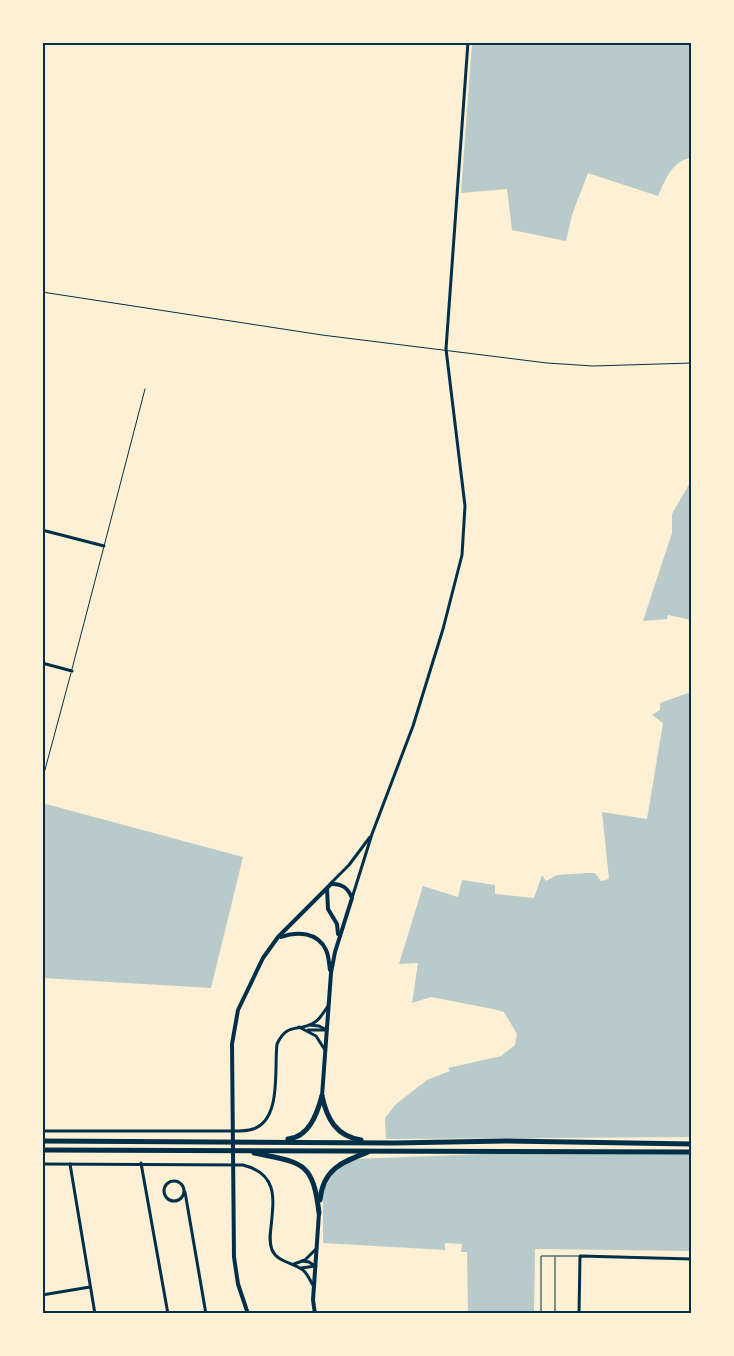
<svg xmlns="http://www.w3.org/2000/svg" width="734" height="1356" font-family="Montserrat,sans-serif">
  <style>
    .green { fill: #b9caca }
    .lines { fill: none; stroke-linecap: round; stroke-linejoin: round }
    .service { stroke: #003049; stroke-width: 1 }
    .minor { stroke: #003049; stroke-width: 3 }
    .tertiary { stroke: #003049; stroke-width: 4 }
    .trunk { stroke: #003049; stroke-width: 5 }
    .neatline { fill: none; stroke: #003049; stroke-width: 2 }
  </style>
  <rect width="100%" height="100%" fill="#fdf0d5"/>
  <g class="green">
    <path d="M472 43H691V158C672 160 665 181 658 196L588 173 572 215 566 241 512 230 507 189 461 193Z"/>
    <polygon points="691,481 691,620 668,615 667,619 643,621 672,533 672,514"/>
    <polygon points="691,692 691,1137 386,1139 385,1118 396,1104 427,1080 450,1071 448,1068 501,1056 515,1045 517,1034 504,1012 493,1009 431,997 412,1003 418,963 399,964 423,886 458,897 462,880 495,885 495,894 534,898 542,875 546,881 557,875 588,873 595,873 601,881 609,879 602,812 647,819 663,723 652,715 660,710 660,703"/>
    <polygon points="42,803 243,857 211,988 43,978"/>
    <polygon points="482,1154 691,1154 691,1251 535,1249 534,1313 468,1313 467,1252 461,1252 462,1244 445,1243 445,1250 323,1243 323,1191 335,1170 355,1159"/>
  </g>
  <g class="lines">
    <g class="service">
      <polyline points="42,292 322,335 547,363 593,366 692,363"/>
      <polyline points="72,669 145,389"/>
      <polyline points="42,781 71,673"/>
      <polyline points="541,1314 541,1256 578,1256"/>
      <polyline points="555,1314 555,1257"/>
    </g>
    <g class="minor">
      <polyline points="42,530 104,546"/>
      <polyline points="42,663 72,671"/>
      <polyline points="331,883 349,865 370,837"/>
      <polyline points="352,898 372,834 413,726 443,629 462,555 465,506 446,349 468,42"/>
      <polyline points="310,1025 319,1026 327,1030"/>
      <polyline points="299,1027 316,1036 325,1050"/>
      <polyline points="308,1030 327,1030"/>
      <path d="M42 1131H222C232 1131 244 1132 253 1129 282 1120 274 1068 277 1044 288 1021 299 1033 315 1022 320 1019 324 1012 328 1006"/>
      <polyline points="141,1163 168,1314"/>
      <path d="M42 1164 243 1165C278 1174 274 1198 271 1227 270 1235 269 1242 272 1250 278 1263 294 1262 304 1271 308 1275 311 1282 314 1287"/>
      <polyline points="70,1164 95,1314"/>
      <circle cx="174" cy="1191" r="10"/>
      <polyline points="185,1192 206,1314"/>
      <polyline points="302,1261 309,1262 315,1266"/>
      <polyline points="294,1264 305,1260 317,1248"/>
      <polyline points="301,1268 316,1266"/>
      <polyline points="42,1289 43,1295"/>
      <polyline points="42,1295 90,1287"/>
      <polyline points="579,1314 580,1256 692,1259"/>
    </g>
    <g class="tertiary">
      <polyline points="327,889 328,909 337,924 338,934"/>
      <path d="M281 937C297 931 318 932 326 950 329 956 329 964 330 970"/>
      <path d="M248 1314 238 1284 234 1257 232 1044 238 1010 263 958 278 937 331 884C342 883 348 888 352 898L335 952 331 973 322 1096"/>
      <polyline points="315,1314 313,1300 319,1213"/>
    </g>
    <g class="trunk">
      <path d="M322 1096C327 1119 336 1136 361 1140"/>
      <path d="M288 1139C309 1137 317 1114 322 1096"/>
      <polyline points="42,1141 394,1143 505,1141 692,1144"/>
      <polyline points="42,1150 692,1152"/>
      <path d="M254 1153C301 1163 313 1160 319 1213"/>
      <path d="M320 1200C323 1169 342 1162 368 1152"/>
    </g>
  </g>
  <rect width="734" height="1356" fill="none" stroke="#fdf0d5" stroke-width="88"/>
  <rect x="44" y="44" width="646" height="1268" class="neatline"/>
</svg>
